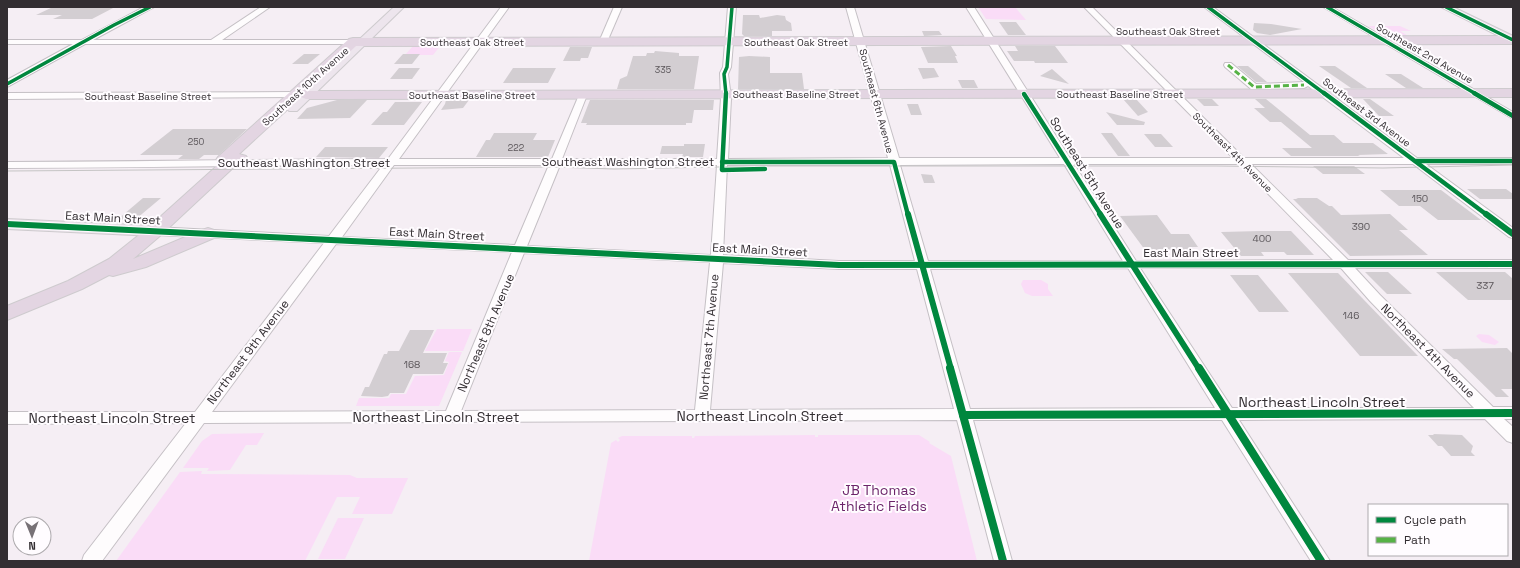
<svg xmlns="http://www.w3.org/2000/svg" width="1520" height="568" font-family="'Space Grotesk',sans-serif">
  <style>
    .green { fill: #fadcf7 }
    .building { fill: #d3ced2 }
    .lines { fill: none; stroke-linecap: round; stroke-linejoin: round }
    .minor-casing { stroke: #c5c0c5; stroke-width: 2 }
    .major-casing { stroke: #cecbce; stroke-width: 2 }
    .highway-casing { stroke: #cecbce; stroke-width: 2 }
    .minor { fill: #fefcfd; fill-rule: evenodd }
    .major { fill: #ede5ed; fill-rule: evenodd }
    .highway { fill: #e3d5e2; fill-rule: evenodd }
    .tram { stroke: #c5c4c4; stroke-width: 1 }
    .quiet { stroke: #56b246; stroke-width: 3; stroke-dasharray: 6 3; stroke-linecap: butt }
    .cycleway-far3-casing { stroke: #fffcff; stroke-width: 5 }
    .cycleway-far2-casing { stroke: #fffcff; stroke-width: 6 }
    .cycleway-far1-casing { stroke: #fffcff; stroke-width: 8 }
    .cycleway-casing { stroke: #fffcff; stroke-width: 10 }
    .cycleway-far3 { stroke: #00873e; stroke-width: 3.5 }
    .cycleway-far2 { stroke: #00873e; stroke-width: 4.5 }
    .cycleway-far1 { stroke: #00873e; stroke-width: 6 }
    .cycleway { stroke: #00873e; stroke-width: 8 }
    .labels { text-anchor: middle; stroke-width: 4; stroke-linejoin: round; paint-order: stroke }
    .far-number-label { font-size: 9px; fill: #5b565a }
    .far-street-label { font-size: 10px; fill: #332e32; stroke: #fffcff }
    .number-label { font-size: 10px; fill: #5b565a }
    .street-label { font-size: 12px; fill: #332e32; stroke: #fffcff }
    .near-street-label { font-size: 14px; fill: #332e32; stroke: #fffcff }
    .near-park-label { font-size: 14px; fill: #6c256a; stroke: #fffcff }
  </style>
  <rect width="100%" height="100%" fill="#f5eef4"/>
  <g class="green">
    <polygon points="978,7 1015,7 1026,20 986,19"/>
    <polygon points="1368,26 1400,26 1411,31 1400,31 1410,37 1388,37"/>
    <polygon points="414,45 441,45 433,55 405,55"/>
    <polygon points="1023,280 1041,280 1048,284 1048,289 1053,296 1032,296 1025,293 1021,284"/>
    <polygon points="437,329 472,329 463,351 425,351"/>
    <polygon points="1479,334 1489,335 1499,342 1495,345 1482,342 1476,336"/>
    <polygon points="449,352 462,352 439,406 356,406 359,398 389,398 391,394 406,394 415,376 444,375 449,362 445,361"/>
    <polygon points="264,433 257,445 246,445 230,470 207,471 209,468 183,468 202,441 212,434"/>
    <polygon points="815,435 815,437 818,437 818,435 919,435 930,442 929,443 951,456 977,561 589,561 611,443 616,440 618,442 620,440 618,438 622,436 692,436 692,438 694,438 695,436"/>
    <polygon points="202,471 201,474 350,475 357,478 408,478 392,514 352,514 360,497 337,497 305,561 116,561 180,472"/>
    <polygon points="338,518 364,518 345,559 318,559"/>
  </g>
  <g class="building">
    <polygon points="53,7 115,7 92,19 53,19 62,15 36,15"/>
    <polygon points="743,15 759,15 760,18 777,15 785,16 786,20 791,23 792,31 772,31 772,36 744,36 742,34"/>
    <polygon points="999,22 1016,22 1026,35 1008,35"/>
    <polygon points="1254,23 1271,24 1302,29 1270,35 1257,33 1253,30"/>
    <polygon points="922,31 939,31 942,35 924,36"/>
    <polygon points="951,46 957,56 955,56 958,63 928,63 921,47"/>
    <polygon points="1015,46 1055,46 1068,63 1035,63 1034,61 1014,61 1007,51 1018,51"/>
    <polygon points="570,47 592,47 588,58 581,58 580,61 563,61"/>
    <polygon points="655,51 679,53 679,56 699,56 694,89 617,89 620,79 627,76 633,56 646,56 647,53 654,53"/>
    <polygon points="304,54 320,54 308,64 292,64"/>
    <polygon points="403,54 420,54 412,64 394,64"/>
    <polygon points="749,56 770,57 770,73 802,73 804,89 738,89 739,57"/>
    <polygon points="1237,66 1248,66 1267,82 1256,82"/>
    <polygon points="1319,66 1335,66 1367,88 1351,88"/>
    <polygon points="399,68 420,68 412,79 390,79"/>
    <polygon points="513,68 556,68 548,83 503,83"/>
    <polygon points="918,68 934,68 939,77 923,79"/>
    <polygon points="1052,69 1069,84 1040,76"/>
    <polygon points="1385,74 1401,74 1423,88 1406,88"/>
    <polygon points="958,80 974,80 978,88 962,88"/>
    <polygon points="1123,99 1136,99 1148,112 1138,116"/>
    <polygon points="1197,99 1212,99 1219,106 1204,106"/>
    <polygon points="1255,99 1266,99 1310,135 1334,135 1343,143 1373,143 1388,154 1358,155 1360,156 1291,156 1282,148 1312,148 1281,122 1270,122 1254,108 1265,108"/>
    <polygon points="1363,99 1370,99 1394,116 1379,116"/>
    <polygon points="337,100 367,100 350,118 297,119 307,108"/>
    <polygon points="446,100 469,100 463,108 441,110 445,104"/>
    <polygon points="590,100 714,100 713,110 694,110 692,123 686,123 686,125 586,125 587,123 581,123"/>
    <polygon points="395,102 422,102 404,125 371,125 383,112 387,112"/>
    <polygon points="907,104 918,104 922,115 911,115"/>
    <polygon points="1106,112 1145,122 1144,125 1117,125"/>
    <polygon points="173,129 247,129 219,155 204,155 199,159 178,159 183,155 140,155"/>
    <polygon points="494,133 537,133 533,140 555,140 548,157 476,157 486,140 490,140"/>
    <polygon points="1101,133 1112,133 1130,156 1118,156"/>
    <polygon points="1144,134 1161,134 1173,147 1155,147"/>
    <polygon points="684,144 705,144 703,157 682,157 683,154 660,154 662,146 684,146"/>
    <polygon points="325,147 388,147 379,158 316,157"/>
    <polygon points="1313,166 1354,166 1365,174 1323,174"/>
    <polygon points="921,174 932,175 935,183 924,183"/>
    <polygon points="1467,189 1506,189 1513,194 1513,199 1480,199"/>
    <polygon points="1380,190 1441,190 1481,220 1438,220 1420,206 1399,206"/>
    <polygon points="143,198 161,198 136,219 117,220"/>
    <polygon points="1296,198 1317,198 1329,206 1332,206 1341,215 1390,214 1408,230 1399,230 1428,255 1350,256 1293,199 1298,199"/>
    <polygon points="1157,215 1171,234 1189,234 1198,247 1189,247 1192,250 1145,250 1120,216"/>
    <polygon points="1261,231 1291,231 1314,255 1287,255 1284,252 1261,252 1264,256 1241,256 1221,232"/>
    <polygon points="1365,272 1388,272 1412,294 1387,294"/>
    <polygon points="1436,272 1505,272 1513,279 1513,300 1468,300"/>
    <polygon points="1288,273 1338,273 1418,356 1360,356"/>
    <polygon points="1230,275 1258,275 1289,312 1259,312"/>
    <polygon points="410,330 434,330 423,353 447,353 443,363 448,363 443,374 413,374 404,393 390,393 388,396 382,397 361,396 365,387 369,387 384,354 387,354 388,351 399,351"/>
    <polygon points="1507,348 1513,354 1513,389 1501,389 1509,397 1496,397 1457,359 1454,359 1442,349"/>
    <polygon points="1433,434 1462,435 1473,446 1471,452 1475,456 1451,456 1442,446 1438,446 1428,435 1434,435"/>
  </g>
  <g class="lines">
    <g class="minor-casing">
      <g id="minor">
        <polygon points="144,7 154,7 93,40 211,40 261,7 270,7 222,40 353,40 357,42 353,44 85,44 7,87 7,80 73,44 7,44 7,40 82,40"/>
        <path d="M501 7H509L399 159H552L579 95 583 92 587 95 562 159H717L721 98 720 73 723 67 728 7H736L731 67 728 74 731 98 728 159 888 158 846 7H854L899 158H1060L966 7H974L1070 158H1233L1084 7H1092L1244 158H1404L1308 86 1304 88 1251 89 1225 67 1224 65 1225 63H1231L1256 84 1304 82 1204 7H1213L1417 158H1513V164H1426L1513 228V238L1509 237 1413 164H1251L1348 260H1513V268H1355L1380 295 1493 407H1513V419H1504L1513 427V443L1507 441 1485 419 1239 420 1330 561H1311L1222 420H973L1012 561H994L957 420 204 423 102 561H82L84 555 186 423 7 424V412H195L324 243 155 235 151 234 149 231 151 228 155 227 329 236 383 165C258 165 133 168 7 168V162C134 162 261 159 388 159ZM1064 164 1123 261H928L900 165ZM1074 164H1239L1333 260 1136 261ZM394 165H549L515 245 342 237ZM560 165H717L711 255 527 246ZM727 165H890L915 261H839L723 255ZM336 244 512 252 446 411 212 412ZM524 253 710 262 695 410 461 411ZM723 263 839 269H917L954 409 710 410ZM1128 268 1215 408 970 409 930 269ZM1140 268H1341L1370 301 1474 408H1232Z"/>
        <polygon points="614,7 622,7 607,42 603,44 600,44 599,42"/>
        <polygon points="1323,7 1332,7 1513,112 1513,119"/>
        <polygon points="293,92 297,95 296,97 7,99 7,93"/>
      </g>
    </g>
    <g class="major-casing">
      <g id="major">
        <polygon points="394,7 404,7 297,111 289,111 287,108 289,105"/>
        <polygon points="1441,7 1453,7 1513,36 1513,43"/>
        <polygon points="7,219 155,226 160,228 163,231 160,234 155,236 7,229"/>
      </g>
    </g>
    <g class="highway-casing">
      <polygon id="highway" points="1513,36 1513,44 356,46 308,91 1513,89 1513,97 306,99 301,97 239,154 246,156 248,159 246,162 235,166 161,235 133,259 202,230 208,228 214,230 217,234 214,238 146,267 113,276 109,275 82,289 7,320 7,306 68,281 109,259 149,227 219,164 216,160 218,157 349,39 353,38"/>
    </g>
    <use href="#minor" class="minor"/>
    <use href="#major" class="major"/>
    <use href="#highway" class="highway"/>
    <polyline class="tram" points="7,171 554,167 614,169 769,166 1216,166 1383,168 1513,165"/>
    <polyline class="quiet" points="1228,65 1254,87 1304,85"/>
    <g class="cycleway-far3-casing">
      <g id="cycleway-far3">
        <polyline points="1208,7 1325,94"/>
        <polyline points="1327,7 1476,94"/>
        <polyline points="1446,7 1513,40"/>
        <polyline points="7,84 114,25 150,7"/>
        <polyline points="726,94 724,74 727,67 732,7"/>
      </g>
    </g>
    <g class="cycleway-far2-casing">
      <g id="cycleway-far2">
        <polyline points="726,93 722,170 765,169"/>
        <polyline points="1324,93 1487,215"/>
        <polyline points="1474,93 1513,116"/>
        <polyline points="1024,94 1101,215"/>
        <polyline points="1416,161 1513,161"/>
        <polyline points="722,162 894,162 908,215"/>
      </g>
    </g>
    <g class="cycleway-far1-casing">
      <g id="cycleway-far1">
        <polyline points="908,214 951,369"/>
        <polyline points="1100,214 1199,369"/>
        <polyline points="1486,214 1513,234"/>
        <polyline points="7,224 839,265 1513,264"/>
      </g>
    </g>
    <g class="cycleway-casing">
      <g id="cycleway">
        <polyline points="950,368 1003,561"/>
        <polyline points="1199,368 1321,561"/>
        <polyline points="963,415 1513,413"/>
      </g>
    </g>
    <use href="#cycleway-far3" class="cycleway-far3"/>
    <use href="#cycleway-far2" class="cycleway-far2"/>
    <use href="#cycleway-far1" class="cycleway-far1"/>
    <use href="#cycleway" class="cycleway"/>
  </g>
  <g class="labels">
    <g class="far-number-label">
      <text x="663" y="73">335</text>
      <text x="196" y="145">250</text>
      <text x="516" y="151">222</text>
    </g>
    <g class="far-street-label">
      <text x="1168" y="35">Southeast Oak Street</text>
      <text x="472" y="46">Southeast Oak Street</text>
      <text x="796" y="46">Southeast Oak Street</text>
      <text transform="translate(1425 53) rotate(30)" y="4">Southeast 2nd Avenue</text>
      <text transform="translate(305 86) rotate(-42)" y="4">Southeast 10th Avenue</text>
      <text x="796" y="98">Southeast Baseline Street</text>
      <text x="1120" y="98">Southeast Baseline Street</text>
      <text x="472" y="99">Southeast Baseline Street</text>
      <text x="148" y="100">Southeast Baseline Street</text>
      <text transform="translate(877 101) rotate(75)" y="4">Southeast 6th Avenue</text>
      <text transform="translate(1367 112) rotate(37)" y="4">Southeast 3rd Avenue</text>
      <text transform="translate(1233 152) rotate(45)" y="4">Southeast 4th Avenue</text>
    </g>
    <g class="number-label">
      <text x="1420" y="202">150</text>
      <text x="1361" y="230">390</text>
      <text x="1262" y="242">400</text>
      <text x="1485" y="289">337</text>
      <text x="1351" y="319">146</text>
      <text x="412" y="368">168</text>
    </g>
    <g class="street-label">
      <text x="628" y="166">Southeast Washington Street</text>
      <text x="304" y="167">Southeast Washington Street</text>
      <text transform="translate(1087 173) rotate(58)" y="4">Southeast 5th Avenue</text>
      <text transform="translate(113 218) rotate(3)" y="4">East Main Street</text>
      <text transform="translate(437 234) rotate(3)" y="4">East Main Street</text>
      <text transform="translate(760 250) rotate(3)" y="4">East Main Street</text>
      <text x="1191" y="257">East Main Street</text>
      <text transform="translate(486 333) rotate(-67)" y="4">Northeast 8th Avenue</text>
      <text transform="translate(709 337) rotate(-85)" y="4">Northeast 7th Avenue</text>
      <text transform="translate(1428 351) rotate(45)" y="4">Northeast 4th Avenue</text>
      <text transform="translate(248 352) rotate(-53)" y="4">Northeast 9th Avenue</text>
    </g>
    <g class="near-street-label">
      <text x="1322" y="407">Northeast Lincoln Street</text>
      <text x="760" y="421">Northeast Lincoln Street</text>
      <text x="436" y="422">Northeast Lincoln Street</text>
      <text x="112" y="423">Northeast Lincoln Street</text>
    </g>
    <g class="near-park-label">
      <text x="879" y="495">JB Thomas<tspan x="879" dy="16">Athletic Fields</tspan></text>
    </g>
  </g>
  <rect width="1520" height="568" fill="none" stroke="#332e32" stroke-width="16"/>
  <rect x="1368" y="504" width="140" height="52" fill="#fffcff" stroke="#adaaad"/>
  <rect x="1376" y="517" width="20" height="6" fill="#00873e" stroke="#adaaad"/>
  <text x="1404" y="524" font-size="12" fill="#332e32">Cycle path</text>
  <rect x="1376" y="537" width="20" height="6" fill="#56b246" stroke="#adaaad"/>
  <text x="1404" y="544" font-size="12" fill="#332e32">Path</text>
  <g transform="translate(32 536) rotate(179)"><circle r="19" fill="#fffcff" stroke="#adaaad"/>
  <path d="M0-3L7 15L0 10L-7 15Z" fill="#777176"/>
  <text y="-6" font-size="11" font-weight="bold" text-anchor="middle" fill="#332e32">N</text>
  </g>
</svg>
